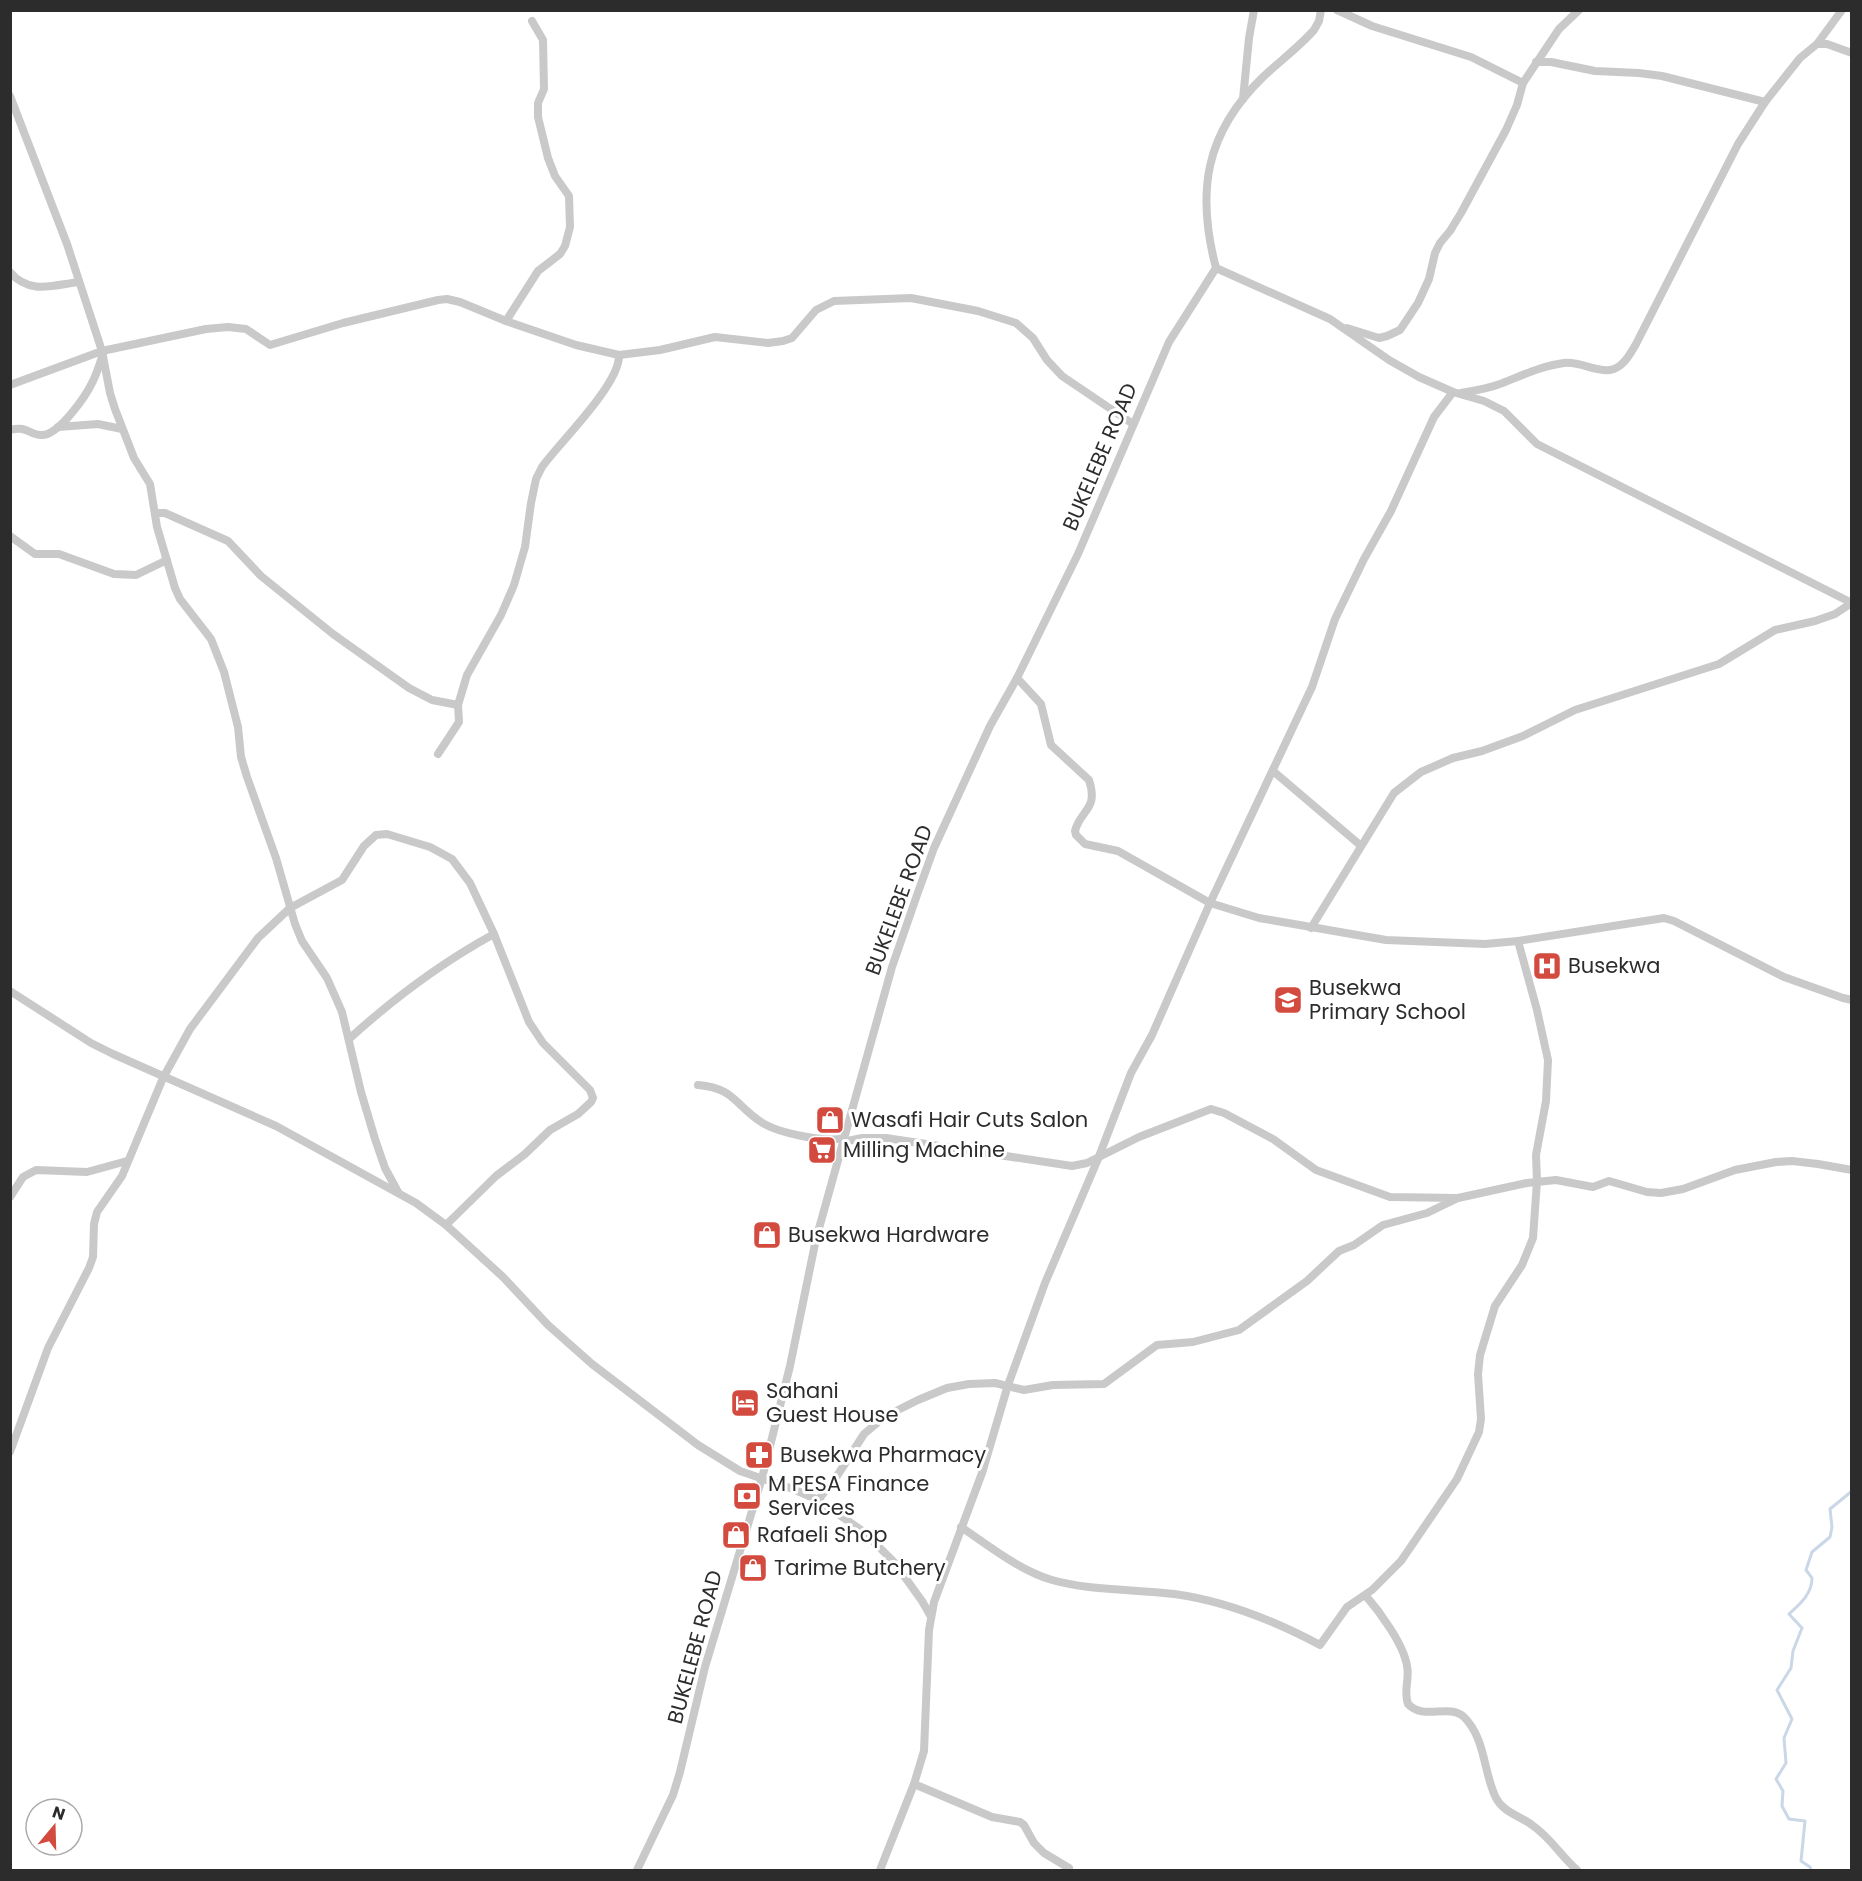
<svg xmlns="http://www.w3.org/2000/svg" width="1862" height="1881" font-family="Poppins,sans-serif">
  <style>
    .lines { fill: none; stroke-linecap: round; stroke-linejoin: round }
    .stream { stroke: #c9d7e7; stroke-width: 3 }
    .street { stroke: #c9c9c9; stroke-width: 8 }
    .labels { text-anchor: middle; stroke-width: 6; stroke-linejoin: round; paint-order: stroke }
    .street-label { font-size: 21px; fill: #2c2c2c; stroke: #fff }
    .poi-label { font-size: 21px; fill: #2c2c2c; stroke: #fff; text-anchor: start }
  </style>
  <rect width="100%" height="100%" fill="#fff"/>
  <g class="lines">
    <path class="stream" d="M1811 1870 1810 1867 1801 1861 1805 1821 1789 1819 1782 1806 1783 1791 1776 1779 1786 1763 1784 1738 1792 1719 1777 1690 1791 1668 1793 1651 1802 1628 1789 1614C1800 1604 1812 1594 1812 1578L1806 1570 1812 1552 1830 1537 1832 1527 1830 1509 1852 1491"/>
    <g class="street">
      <polyline points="1337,10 1372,26 1471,57 1523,83"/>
      <polyline points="1817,44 1842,10"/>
      <polyline points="1536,62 1551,62 1595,71 1639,73 1662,76 1765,102"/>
      <polyline points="10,96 67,244 102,351 110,393 115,409 134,458 150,484 157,527 175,588 180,599 211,639 224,672 238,727 241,757 247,777 276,858 295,924 302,941 327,978 342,1012 361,1092 375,1139 385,1168 398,1192"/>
      <polyline points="1243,99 1249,38 1254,10"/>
      <polyline points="1216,268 1330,319 1389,360 1419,377 1453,392 1484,401 1504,411 1537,444 1852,603"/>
      <path d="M10 272C29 295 54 285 79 282"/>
      <polyline points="506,321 538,271 560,254 565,246 570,227 569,196 555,176 548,158 538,117 538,103 544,89 543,40 532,21"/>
      <polyline points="1347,328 1379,338 1387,336 1400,330 1418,303 1429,279 1435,253 1440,243 1450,231 1461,213 1506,130 1517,105 1523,83 1559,29 1579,10"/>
      <polyline points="10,385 102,351 206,329 228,327 246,329 270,345 343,323 438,300 447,299 460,302 506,321 576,345 619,355 660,350 715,337 768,343 783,341 792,338 816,310 834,301 911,298 978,311 1016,323 1033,338 1047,360 1062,376 1133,424"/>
      <path d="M1461 393C1472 391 1486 389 1497 385 1519 377 1540 366 1564 363 1580 361 1595 372 1610 370 1623 368 1630 354 1636 344L1738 144 1765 102 1800 58 1817 44H1827L1852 53"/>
      <polyline points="58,427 98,424 122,429"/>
      <path d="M10 430C28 425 30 436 42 435 59 435 86 396 93 381 97 373 100 363 103 354"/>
      <polyline points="155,513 165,513 228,541 261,576 333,634 409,688 432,700 458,705"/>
      <polyline points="10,536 35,554 59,554 114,574 136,575 167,560"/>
      <path d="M1017 678 1041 704 1051 745 1089 780C1099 810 1080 810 1075 831L1076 835 1085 844 1118 851 1210 903 1259 918 1386 940 1485 944 1518 941 1664 918 1674 921 1784 977 1843 998 1852 1000"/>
      <path d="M438 754 459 722 458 705 467 675 501 615 514 585 525 547 531 503 536 479 542 467C561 441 620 384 619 355"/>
      <polyline points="1273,771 1360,845"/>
      <polyline points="1311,928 1394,793 1421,772 1453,758 1482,751 1523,736 1575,710 1719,664 1775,630 1815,621 1835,614 1850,604 1852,606"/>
      <polyline points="10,991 91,1043 113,1054 276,1126 416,1203 446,1225 503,1277 548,1325 592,1364 698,1445 740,1471 793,1489 818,1500 864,1532 894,1562 922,1601 930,1615"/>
      <path d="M349 1039C393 999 441 963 494 934"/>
      <path d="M698 1085C734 1088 735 1105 761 1122 778 1133 825 1143 844 1138"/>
      <polyline points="843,1142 862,1138 886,1138 1072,1166 1087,1163 1139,1137 1211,1109 1224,1113 1273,1139 1316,1170 1390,1197 1458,1198 1527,1183 1556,1180 1593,1187 1609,1181 1647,1192 1661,1193 1683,1189 1735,1170 1776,1162 1792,1161 1818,1164 1852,1170"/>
      <polyline points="10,1197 23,1177 36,1170 87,1172 127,1161"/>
      <polyline points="10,1452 48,1348 89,1268 93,1257 94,1224 97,1212 122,1176 163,1078 190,1029 258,938 290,908 342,880 364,846 376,835 387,834 430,847 452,859 470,883 494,934 529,1022 543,1043 590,1090 593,1098 591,1102 578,1114 550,1130 525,1154 496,1176 446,1225"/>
      <polyline points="818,1500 837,1476 864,1434 884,1417 918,1400 947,1388 969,1384 995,1383 1024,1390 1053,1385 1104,1384 1157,1345 1193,1342 1239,1330 1307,1281 1339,1251 1354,1245 1383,1225 1427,1213 1458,1198"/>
      <path d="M961 1527C989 1546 1019 1570 1052 1580 1091 1591 1134 1589 1174 1594 1226 1601 1275 1621 1320 1645L1347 1607 1372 1590 1401 1561 1457 1479 1479 1432 1481 1419 1478 1374 1480 1355 1495 1306 1522 1265 1533 1238 1537 1181 1536 1155 1546 1101 1548 1060 1537 1010 1518 941"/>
      <path d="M1366 1596C1380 1612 1404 1645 1407 1666 1410 1679 1403 1691 1408 1704 1424 1721 1448 1703 1464 1717 1486 1739 1483 1772 1496 1798 1503 1812 1520 1816 1532 1825 1550 1837 1561 1856 1577 1870"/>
      <polyline points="914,1784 992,1817 1020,1822 1024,1825 1034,1843 1044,1853 1069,1868"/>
      <path d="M637 1870 673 1795 680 1772 705 1667 762 1478 790 1366 816 1239 892 967 917 895 934 848 990 726 1017 678 1078 554 1169 342 1216 268C1196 192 1205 133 1263 77 1280 61 1299 47 1314 30L1319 21 1321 10"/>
      <polyline points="880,1870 914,1784 924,1751 929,1630 934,1602 982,1473 1008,1385 1045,1283 1098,1159 1131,1073 1152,1035 1210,903 1312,687 1335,619 1364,559 1391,511 1434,417 1453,392"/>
    </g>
  </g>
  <defs>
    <g id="hospital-square" transform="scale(1.5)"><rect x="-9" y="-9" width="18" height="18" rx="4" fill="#d34a3e" stroke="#fff"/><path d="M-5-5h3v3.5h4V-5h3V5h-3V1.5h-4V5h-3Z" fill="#fff"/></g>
    <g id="school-square" transform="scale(1.5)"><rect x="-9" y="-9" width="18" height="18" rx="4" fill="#d34a3e" stroke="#fff"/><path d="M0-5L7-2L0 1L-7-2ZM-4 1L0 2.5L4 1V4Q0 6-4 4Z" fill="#fff"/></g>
    <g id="shop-square" transform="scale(1.5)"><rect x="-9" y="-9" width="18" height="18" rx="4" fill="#d34a3e" stroke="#fff"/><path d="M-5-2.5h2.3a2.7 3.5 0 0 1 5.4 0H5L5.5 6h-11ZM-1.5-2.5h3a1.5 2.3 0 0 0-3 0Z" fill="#fff"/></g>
    <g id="supermarket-square" transform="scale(1.5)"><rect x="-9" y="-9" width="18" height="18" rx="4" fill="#d34a3e" stroke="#fff"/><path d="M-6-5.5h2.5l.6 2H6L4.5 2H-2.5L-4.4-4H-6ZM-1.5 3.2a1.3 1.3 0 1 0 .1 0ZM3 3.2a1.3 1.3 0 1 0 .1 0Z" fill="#fff"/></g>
    <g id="hotel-square" transform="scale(1.5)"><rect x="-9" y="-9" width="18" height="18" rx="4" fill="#d34a3e" stroke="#fff"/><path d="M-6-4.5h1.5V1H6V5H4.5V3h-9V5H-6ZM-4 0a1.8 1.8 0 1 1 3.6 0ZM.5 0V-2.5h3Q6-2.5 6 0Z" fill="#fff"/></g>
    <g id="pharmacy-square" transform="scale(1.5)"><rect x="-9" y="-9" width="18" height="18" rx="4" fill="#d34a3e" stroke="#fff"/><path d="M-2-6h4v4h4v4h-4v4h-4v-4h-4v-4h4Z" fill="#fff"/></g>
    <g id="bank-square" transform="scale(1.5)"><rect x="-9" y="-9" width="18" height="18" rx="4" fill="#d34a3e" stroke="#fff"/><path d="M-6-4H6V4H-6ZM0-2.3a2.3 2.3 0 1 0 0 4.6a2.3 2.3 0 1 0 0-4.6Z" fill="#fff"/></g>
  </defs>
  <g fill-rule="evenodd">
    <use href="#hospital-square" x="1547" y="966"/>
    <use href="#school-square" x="1288" y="1000"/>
    <use href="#shop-square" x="830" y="1120"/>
    <use href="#supermarket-square" x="822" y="1150"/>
    <use href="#shop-square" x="767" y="1235"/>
    <use href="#hotel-square" x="745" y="1403"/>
    <use href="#pharmacy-square" x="759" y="1455"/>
    <use href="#bank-square" x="747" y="1496"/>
    <use href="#shop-square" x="736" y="1535"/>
    <use href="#shop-square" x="753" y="1568"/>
  </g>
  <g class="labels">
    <g class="street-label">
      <text transform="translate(1100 457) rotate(-67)" y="7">BUKELEBE ROAD</text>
      <text transform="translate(899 900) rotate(-70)" y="7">BUKELEBE ROAD</text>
      <text transform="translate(695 1647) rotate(-75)" y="7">BUKELEBE ROAD</text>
    </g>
    <g class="poi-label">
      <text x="1568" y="973">Busekwa</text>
      <text x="1309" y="995">Busekwa<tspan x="1309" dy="24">Primary School</tspan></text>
      <text x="851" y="1127">Wasafi Hair Cuts Salon</text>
      <text x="843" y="1157">Milling Machine</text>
      <text x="788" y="1242">Busekwa Hardware</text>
      <text x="766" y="1398">Sahani<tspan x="766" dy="24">Guest House</tspan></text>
      <text x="780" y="1462">Busekwa Pharmacy</text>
      <text x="768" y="1491">M PESA Finance<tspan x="768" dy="24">Services</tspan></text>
      <text x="757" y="1542">Rafaeli Shop</text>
      <text x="774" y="1575">Tarime Butchery</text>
    </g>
  </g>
  <rect width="1862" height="1881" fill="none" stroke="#2c2c2c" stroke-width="24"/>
  <g transform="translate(54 1827) rotate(19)"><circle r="28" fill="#ffffff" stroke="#ababab" stroke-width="1.5"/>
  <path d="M0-4.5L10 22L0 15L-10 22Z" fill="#d34a3e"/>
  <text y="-9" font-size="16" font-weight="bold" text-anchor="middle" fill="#2c2c2c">N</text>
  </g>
</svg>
